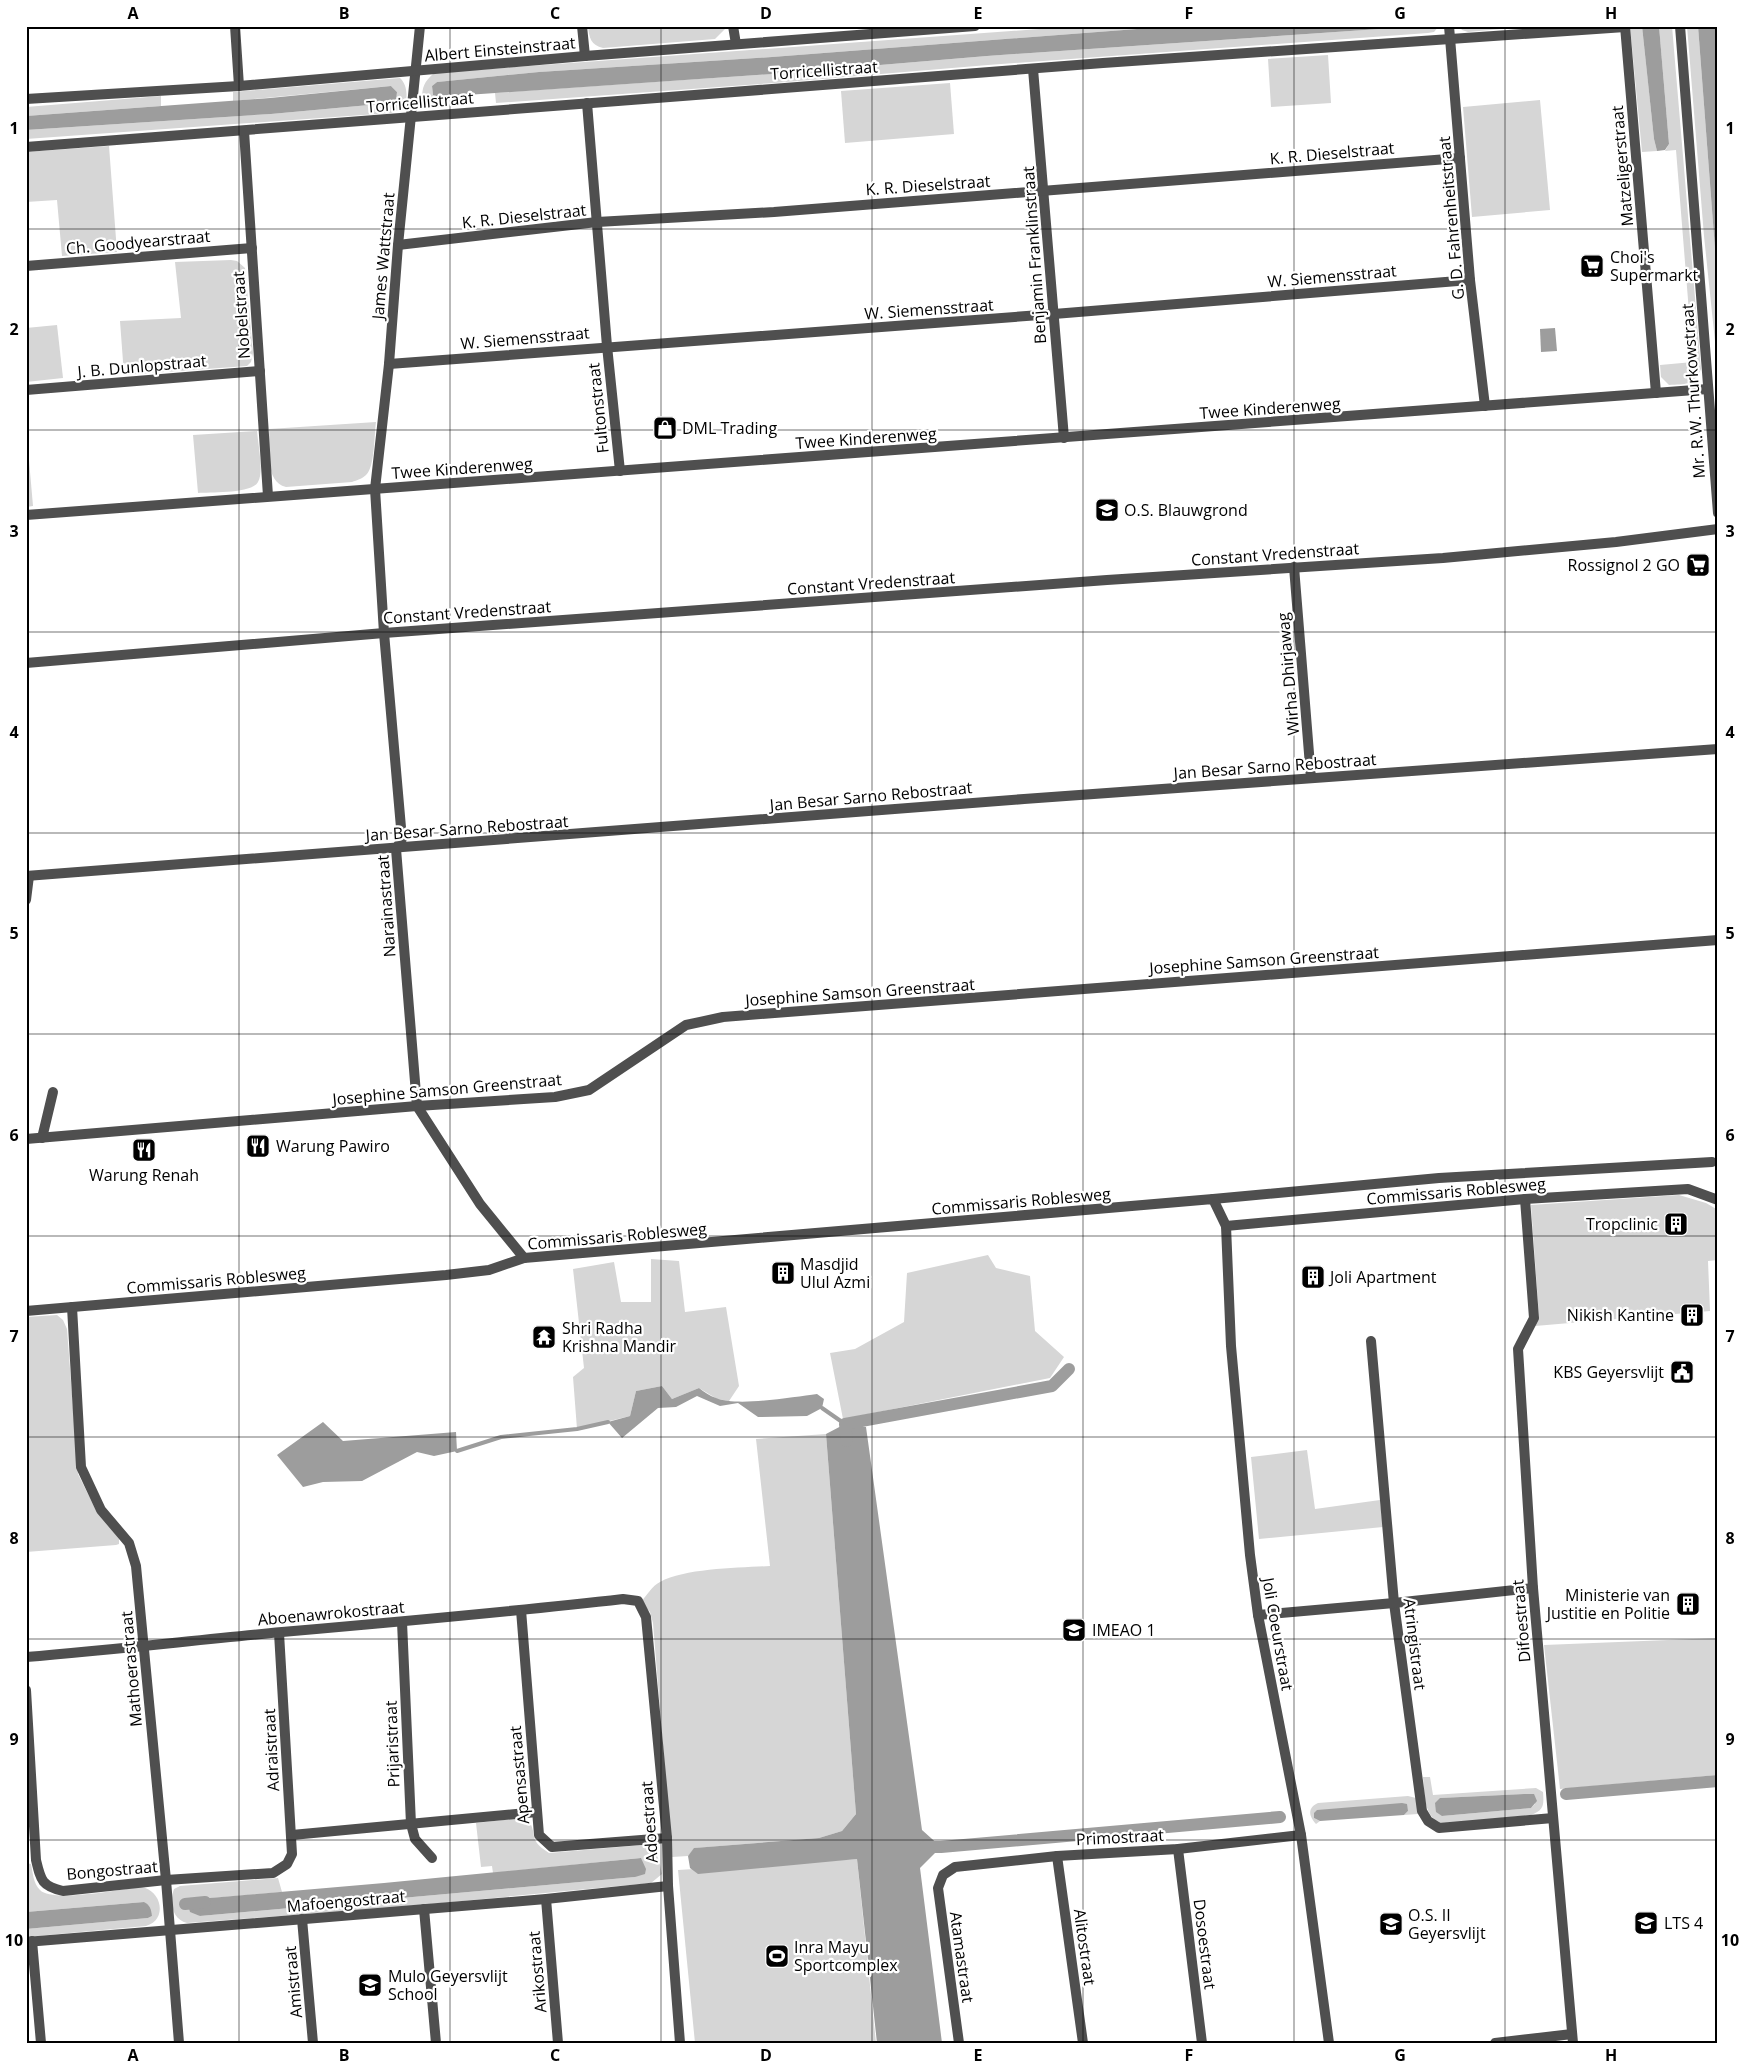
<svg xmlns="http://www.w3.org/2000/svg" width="1744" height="2069" font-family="'Open Sans',sans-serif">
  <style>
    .green { fill: #d6d6d6; fill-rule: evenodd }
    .water { fill: #9d9d9d }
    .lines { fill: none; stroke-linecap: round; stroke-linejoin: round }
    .stream { stroke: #9d9d9d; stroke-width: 4 }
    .canal { stroke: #9d9d9d; stroke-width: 12 }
    .minor { stroke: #4f4f4f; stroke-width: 10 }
    .tertiary { stroke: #4f4f4f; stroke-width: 10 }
    .grid { fill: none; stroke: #000; stroke-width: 1; stroke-opacity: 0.55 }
    .labels { text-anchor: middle; stroke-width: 4.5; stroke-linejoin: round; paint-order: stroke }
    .street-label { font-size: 16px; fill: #000; stroke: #fff }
    .poi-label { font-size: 16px; fill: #000; stroke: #fff; text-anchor: start }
    .neatline { fill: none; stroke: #000; stroke-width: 2 }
    .grid-label { font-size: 16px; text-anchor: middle; font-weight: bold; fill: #000 }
  </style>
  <rect width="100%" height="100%" fill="#fff"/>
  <g class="green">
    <path d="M588 26H727V27L715 39 603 48C591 45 589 38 588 26Z"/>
    <path d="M1080 26H1176L772 57 539 72 437 82 432 86 433 95 437 97 430 105 422 100C422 87 424 82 434 73Z"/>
    <polygon points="1423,26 1439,26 1434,32 1428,33 988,65 774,83 496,103 495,93 773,74 987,56"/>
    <polygon points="1459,26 1533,26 1468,32 1462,30"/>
    <polygon points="1630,26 1642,26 1654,139 1657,151 1642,152"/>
    <path d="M1659 26H1672L1701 369C1694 386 1685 384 1669 385L1661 377 1660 365 1693 362 1676 150 1665 151 1669 144Z"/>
    <polygon points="1687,26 1698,26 1718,288 1718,370 1704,236"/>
    <polygon points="1328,55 1331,103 1271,107 1268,59"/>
    <path d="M400 78C407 84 409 99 403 107 400 110 395 111 391 113L26 139V130L271 114 391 103 396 102 397 92 391 86 233 101V92Z"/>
    <polygon points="950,83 954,134 845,143 841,91"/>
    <polygon points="161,96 161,106 26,116 26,107"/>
    <polygon points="1540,100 1550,210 1472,217 1463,107"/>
    <polygon points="109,146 117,252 62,256 57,200 26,202 26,152"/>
    <polygon points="231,260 237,261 245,268 253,353 251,362 247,366 124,375 120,321 181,318 175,262"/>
    <polygon points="57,325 63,378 26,382 26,328"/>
    <path d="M376 422C374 435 375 467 366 475 362 479 357 480 352 482L286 487C264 482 270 447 269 429Z"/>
    <path d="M257 431C258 444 264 472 258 482 252 494 210 492 198 493L193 435Z"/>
    <polygon points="26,449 28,449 33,506 26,507"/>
    <polygon points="1679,1195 1706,1203 1718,1210 1718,1260 1708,1261 1710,1311 1535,1326 1539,1317 1531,1205"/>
    <polygon points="988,1255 996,1268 1030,1276 1035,1331 1064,1357 1050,1378 843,1419 830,1353 855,1349 904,1322 907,1273"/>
    <polygon points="651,1259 679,1261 685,1312 726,1307 739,1386 729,1401 717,1399 699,1388 672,1399 662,1386 636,1391 630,1416 577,1429 573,1377 584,1368 573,1269 614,1262 621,1302 651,1302"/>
    <polygon points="57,1315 63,1320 67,1329 78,1474 95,1508 119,1539 119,1544 116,1545 26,1552 26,1317"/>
    <path d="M826 1434 856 1814 842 1831 819 1838 695 1848 688 1856 672 1857 653 1623 650 1612 641 1602C647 1595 652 1586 660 1582 686 1568 739 1568 770 1566L756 1439Z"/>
    <polygon points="1307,1450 1315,1509 1380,1500 1383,1527 1259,1539 1251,1457"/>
    <polygon points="1718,1638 1718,1775 1560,1789 1544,1645"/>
    <path d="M1423 1777H1430L1433 1795 1536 1788 1543 1792C1544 1805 1544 1810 1531 1815L1441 1824C1423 1815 1425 1795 1423 1777ZM1524 1794 1534 1795 1535 1804 1531 1808 1442 1816 1440 1798Z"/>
    <path d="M1408 1796 1416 1798 1418 1814 1404 1815 1408 1811 1314 1818 1320 1821 1316 1824C1309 1816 1307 1808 1318 1803Z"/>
    <path d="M520 1818 528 1820C539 1835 526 1838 549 1853L643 1845C658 1850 659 1859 662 1874L651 1883 388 1908 187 1923C172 1919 169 1902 174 1889L180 1886 278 1878 282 1892 188 1900 200 1916 635 1877 640 1858 493 1873 492 1866 481 1867 476 1823Z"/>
    <polygon points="857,1859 876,2043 695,2043 678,1870"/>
    <path d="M26 1863 31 1864C33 1873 33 1883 40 1890 52 1903 122 1889 141 1887 162 1890 168 1920 146 1926L26 1937V1929L148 1918 152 1916 144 1902 26 1912Z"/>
  </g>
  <g class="water">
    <polygon points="1176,26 1423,26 987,56 773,74 437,97 433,95 432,86 437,82 539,72 772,57"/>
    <polygon points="1642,26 1659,26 1669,144 1665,150 1657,151 1654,139"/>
    <polygon points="1698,26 1715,26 1718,55 1718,288"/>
    <polygon points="391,86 397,92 396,102 391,103 271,114 26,130 26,116 270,98"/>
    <polygon points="1555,328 1557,351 1541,352 1540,329"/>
    <path d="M662 1386 672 1399 699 1388C704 1392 710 1396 716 1398 737 1407 793 1397 817 1394L824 1399 822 1408 807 1416 758 1417 738 1403 720 1406 697 1396 676 1407 658 1408 622 1438 608 1422 630 1416 636 1391Z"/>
    <polygon points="323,1422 343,1441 456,1432 457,1451 434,1456 417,1452 362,1481 323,1482 303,1487 277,1455"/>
    <polygon points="845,1424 866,1427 922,1830 941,1847 920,1868 942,2043 877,2043 857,1859 698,1874 690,1868 688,1856 694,1848 819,1838 842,1831 856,1814 826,1434"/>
    <polygon points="1524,1794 1534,1794 1537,1801 1531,1808 1442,1816 1436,1812 1435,1803 1440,1798"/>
    <polygon points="1402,1803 1407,1804 1408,1811 1404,1815 1320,1821 1314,1818 1314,1813 1317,1810"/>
    <polygon points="641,1858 646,1869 645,1874 635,1877 200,1916 190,1912 187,1900 384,1883"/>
    <path d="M144 1902C150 1905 151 1909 152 1916L148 1918 26 1929V1912Z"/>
  </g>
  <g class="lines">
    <g class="stream">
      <polyline points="822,1408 845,1424"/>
      <polyline points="457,1451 501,1437 577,1429 608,1422"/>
    </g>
    <g class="canal">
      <polyline points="847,1441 845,1424 1052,1386 1069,1369"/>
      <polyline points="1566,1794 1718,1781"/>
      <polyline points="925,1847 941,1847 1280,1817"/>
      <polyline points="185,1904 205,1902"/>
    </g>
    <g class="minor">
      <polyline points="235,26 239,86"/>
      <polyline points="420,26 398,245 389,364 375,489 384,633 402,839 396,849 417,1106 480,1204 524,1258"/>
      <polyline points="582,26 585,56"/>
      <polyline points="733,26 736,44"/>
      <polyline points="1449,26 1470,280 1485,406"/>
      <polyline points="1625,26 1656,393"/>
      <polyline points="1033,69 1064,438"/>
      <polyline points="26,99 239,86 585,56 975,26"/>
      <polyline points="587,103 607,346 620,471"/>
      <polyline points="244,131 268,496"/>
      <path d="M26 147C385 121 744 90 1103 63 1277 50 1451 40 1625 27"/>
      <polyline points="398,245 597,222 774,212 1460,158"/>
      <polyline points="26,266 252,248"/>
      <polyline points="389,364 1054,314 1470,280"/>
      <polyline points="26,390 260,371"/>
      <polyline points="1294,567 1311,778"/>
      <polyline points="26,663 384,633 1107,580 1443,558 1616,542 1718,529"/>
      <polyline points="26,876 1024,799 1718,749"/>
      <polyline points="26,900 29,876"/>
      <polyline points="42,1138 53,1092"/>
      <polyline points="26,1139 417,1106 555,1097 589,1090 686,1025 723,1017 1718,940"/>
      <polyline points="1213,1199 1439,1178 1712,1162"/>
      <polyline points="1525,1199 1534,1318 1518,1349 1533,1588 1573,2043"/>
      <polyline points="1226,1226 1231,1346 1250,1555 1258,1615 1301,1835 1329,2043"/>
      <polyline points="72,1307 81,1467 101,1510 129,1543 136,1566 166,1880 179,2043"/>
      <polyline points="26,1311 446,1275 489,1270 524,1258 1213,1199 1226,1226 1525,1199 1688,1189 1718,1200"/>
      <polyline points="1371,1341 1394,1603 1422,1811 1428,1821 1439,1828 1553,1818"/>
      <polyline points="521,1610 539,1835 552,1847 667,1838"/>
      <polyline points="1258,1615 1394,1603 1533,1588"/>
      <polyline points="402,1622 411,1824 415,1839 432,1858"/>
      <path d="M26 1657C112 1650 196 1640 282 1632 396 1622 510 1612 623 1599L638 1601 646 1617 667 1838 668 1886 680 2043"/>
      <path d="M26 1690 36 1860C41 1881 42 1886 63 1891L166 1880 273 1873 287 1864 292 1854 279 1633"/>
      <polyline points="292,1835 537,1812"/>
      <polyline points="1178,1849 1202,2043"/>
      <polyline points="1057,1856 1083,2043"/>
      <polyline points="546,1899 558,2043"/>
      <polyline points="424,1909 436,2043"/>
      <polyline points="302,1919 313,2043"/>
      <polyline points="32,1941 41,2043"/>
      <polyline points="26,1942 546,1899 668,1886"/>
      <polyline points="959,2043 938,1888 943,1875 955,1867 1057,1856 1178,1849 1301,1835"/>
      <polyline points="1495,2043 1572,2034"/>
    </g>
    <g class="tertiary">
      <polyline points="1680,26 1718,513"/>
      <polyline points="26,515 1708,389"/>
    </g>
  </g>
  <path class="grid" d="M239 26V2043M450 26V2043M661 26V2043M872 26V2043M1083 26V2043M1294 26V2043M1505 26V2043M26 229H1718M26 430H1718M26 632H1718M26 833H1718M26 1034H1718M26 1236H1718M26 1437H1718M26 1639H1718M26 1840H1718"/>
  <defs>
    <g id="supermarket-square" transform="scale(1.25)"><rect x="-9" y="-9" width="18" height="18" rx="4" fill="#000" stroke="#fff"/><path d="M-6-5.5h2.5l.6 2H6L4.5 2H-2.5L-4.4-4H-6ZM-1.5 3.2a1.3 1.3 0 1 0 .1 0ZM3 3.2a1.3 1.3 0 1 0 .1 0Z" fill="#fff"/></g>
    <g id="shop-square" transform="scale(1.25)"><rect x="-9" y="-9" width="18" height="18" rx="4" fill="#000" stroke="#fff"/><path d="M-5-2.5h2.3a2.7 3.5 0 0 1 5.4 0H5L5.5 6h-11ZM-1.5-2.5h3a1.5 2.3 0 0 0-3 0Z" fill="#fff"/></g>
    <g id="school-square" transform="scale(1.25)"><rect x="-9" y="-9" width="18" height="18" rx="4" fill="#000" stroke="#fff"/><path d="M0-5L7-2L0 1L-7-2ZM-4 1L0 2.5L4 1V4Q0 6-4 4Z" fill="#fff"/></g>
    <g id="restaurant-square" transform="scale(1.25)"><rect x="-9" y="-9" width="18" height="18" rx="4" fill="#000" stroke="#fff"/><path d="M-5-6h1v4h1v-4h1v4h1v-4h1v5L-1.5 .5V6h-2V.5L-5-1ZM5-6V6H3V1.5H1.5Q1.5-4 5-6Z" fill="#fff"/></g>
    <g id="building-square" transform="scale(1.25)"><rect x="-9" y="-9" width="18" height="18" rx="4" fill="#000" stroke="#fff"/><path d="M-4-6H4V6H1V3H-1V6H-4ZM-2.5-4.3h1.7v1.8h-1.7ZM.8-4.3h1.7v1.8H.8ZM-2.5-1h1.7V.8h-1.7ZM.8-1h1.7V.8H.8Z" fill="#fff"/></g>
    <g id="temple-square" transform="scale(1.25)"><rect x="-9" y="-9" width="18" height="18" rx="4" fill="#000" stroke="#fff"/><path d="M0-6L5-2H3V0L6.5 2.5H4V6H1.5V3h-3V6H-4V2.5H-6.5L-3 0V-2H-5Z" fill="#fff"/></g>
    <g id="civic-square" transform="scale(1.25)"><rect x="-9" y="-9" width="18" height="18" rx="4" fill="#000" stroke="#fff"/><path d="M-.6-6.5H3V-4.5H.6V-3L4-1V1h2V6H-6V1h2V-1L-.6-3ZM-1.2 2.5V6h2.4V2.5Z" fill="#fff"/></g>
    <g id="stadium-square" transform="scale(1.25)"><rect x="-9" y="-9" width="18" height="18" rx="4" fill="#000" stroke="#fff"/><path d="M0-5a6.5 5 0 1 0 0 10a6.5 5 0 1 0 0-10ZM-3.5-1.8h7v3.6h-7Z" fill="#fff"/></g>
  </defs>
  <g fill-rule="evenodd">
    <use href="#supermarket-square" x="1592" y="266"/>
    <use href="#shop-square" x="665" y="428"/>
    <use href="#school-square" x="1107" y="510"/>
    <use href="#supermarket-square" x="1698" y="565"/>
    <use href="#restaurant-square" x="258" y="1146"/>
    <use href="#restaurant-square" x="144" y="1150"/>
    <use href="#building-square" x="1676" y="1224"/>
    <use href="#building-square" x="783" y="1273"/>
    <use href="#building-square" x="1313" y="1277"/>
    <use href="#building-square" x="1692" y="1315"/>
    <use href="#temple-square" x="544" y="1337"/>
    <use href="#civic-square" x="1682" y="1372"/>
    <use href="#building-square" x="1688" y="1604"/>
    <use href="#school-square" x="1074" y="1630"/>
    <use href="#school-square" x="1646" y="1923"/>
    <use href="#school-square" x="1391" y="1924"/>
    <use href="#stadium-square" x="777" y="1956"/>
    <use href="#school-square" x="370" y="1985"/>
  </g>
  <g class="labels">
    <g class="street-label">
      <text transform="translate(500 49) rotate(-5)" y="6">Albert Einsteinstraat</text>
      <text transform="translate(824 70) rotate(-4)" y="6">Torricellistraat</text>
      <text transform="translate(420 102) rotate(-5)" y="6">Torricellistraat</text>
      <text transform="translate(1332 153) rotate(-5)" y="6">K. R. Dieselstraat</text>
      <text transform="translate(1622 166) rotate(-95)" y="6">Matzeligerstraat</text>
      <text transform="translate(928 185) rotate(-4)" y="6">K. R. Dieselstraat</text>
      <text transform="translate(524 216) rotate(-6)" y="6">K. R. Dieselstraat</text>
      <text transform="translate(1451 218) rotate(-95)" y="6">G. D. Fahrenheitstraat</text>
      <text transform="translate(138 242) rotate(-5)" y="6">Ch. Goodyearstraat</text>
      <text transform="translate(1034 255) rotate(-94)" y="6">Benjamin Franklinstraat</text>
      <text transform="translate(383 256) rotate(-85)" y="6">James Wattstraat</text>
      <text transform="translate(1332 276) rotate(-5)" y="6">W. Siemensstraat</text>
      <text transform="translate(929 309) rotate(-4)" y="6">W. Siemensstraat</text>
      <text transform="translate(241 315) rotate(-94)" y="6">Nobelstraat</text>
      <text transform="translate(525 338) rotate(-5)" y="6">W. Siemensstraat</text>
      <text transform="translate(142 366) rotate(-5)" y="6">J. B. Dunlopstraat</text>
      <text transform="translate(1693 391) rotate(-94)" y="6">Mr. R.W. Thurkowstraat</text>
      <text transform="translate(598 408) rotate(-96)" y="6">Fultonstraat</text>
      <text transform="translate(1270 408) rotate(-4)" y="6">Twee Kinderenweg</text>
      <text transform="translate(866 438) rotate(-4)" y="6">Twee Kinderenweg</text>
      <text transform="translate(462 468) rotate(-4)" y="6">Twee Kinderenweg</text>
      <text transform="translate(1275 554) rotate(-4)" y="6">Constant Vredenstraat</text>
      <text transform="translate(871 583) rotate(-4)" y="6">Constant Vredenstraat</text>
      <text transform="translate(467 612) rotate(-4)" y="6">Constant Vredenstraat</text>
      <text transform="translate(1288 674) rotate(-95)" y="6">Wirha Dhirjawag</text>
      <text transform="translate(1275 766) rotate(-4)" y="6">Jan Besar Sarno Rebostraat</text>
      <text transform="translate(871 796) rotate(-5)" y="6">Jan Besar Sarno Rebostraat</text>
      <text transform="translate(467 828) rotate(-4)" y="6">Jan Besar Sarno Rebostraat</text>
      <text transform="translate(386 906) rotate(-94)" y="6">Narainastraat</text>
      <text transform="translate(1264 960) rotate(-4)" y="6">Josephine Samson Greenstraat</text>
      <text transform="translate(860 992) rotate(-4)" y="6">Josephine Samson Greenstraat</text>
      <text transform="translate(447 1089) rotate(-5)" y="6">Josephine Samson Greenstraat</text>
      <text transform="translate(1456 1191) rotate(-5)" y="6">Commissaris Roblesweg</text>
      <text transform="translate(1021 1201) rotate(-5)" y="6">Commissaris Roblesweg</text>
      <text transform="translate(617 1236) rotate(-5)" y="6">Commissaris Roblesweg</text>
      <text transform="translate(216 1280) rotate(-5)" y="6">Commissaris Roblesweg</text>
      <text transform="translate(331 1613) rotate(-5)" y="6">Aboenawrokostraat</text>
      <text transform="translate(1521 1621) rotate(-95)" y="6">Difoestraat</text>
      <text transform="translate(1278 1634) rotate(80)" y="6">Joli Coeurstraat</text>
      <text transform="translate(1415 1644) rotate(83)" y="6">Atringistraat</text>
      <text transform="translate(131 1669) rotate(-95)" y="6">Mathoerastraat</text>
      <text transform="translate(392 1744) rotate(-92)" y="6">Prijaristraat</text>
      <text transform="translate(271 1750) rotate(-93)" y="6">Adraistraat</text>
      <text transform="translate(519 1775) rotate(-95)" y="6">Apensastraat</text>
      <text transform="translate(649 1822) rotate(-94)" y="6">Adoestraat</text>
      <text transform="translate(1120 1837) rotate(-3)" y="6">Primostraat</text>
      <text transform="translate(112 1870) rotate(-5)" y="6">Bongostraat</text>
      <text transform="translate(346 1901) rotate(-5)" y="6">Mafoengostraat</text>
      <text transform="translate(1205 1944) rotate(83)" y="6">Dosoestraat</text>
      <text transform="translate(1085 1947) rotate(82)" y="6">Alitostraat</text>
      <text transform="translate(962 1957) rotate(82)" y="6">Atamastraat</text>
      <text transform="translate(537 1972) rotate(-95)" y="6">Arikostraat</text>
      <text transform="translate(293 1982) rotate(-95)" y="6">Amistraat</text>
    </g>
    <g class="poi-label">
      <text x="1610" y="263">Choi's<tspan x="1610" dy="18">Supermarkt</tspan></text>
      <text x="682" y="434">DML Trading</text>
      <text x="1124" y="516">O.S. Blauwgrond</text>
      <text x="1680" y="571" text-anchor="end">Rossignol 2 GO</text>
      <text x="276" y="1152">Warung Pawiro</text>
      <text x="144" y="1181" text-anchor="middle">Warung Renah</text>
      <text x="1658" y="1230" text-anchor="end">Tropclinic</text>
      <text x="800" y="1270">Masdjid<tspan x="800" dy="18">Ulul Azmi</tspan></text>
      <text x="1330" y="1283">Joli Apartment</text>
      <text x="1674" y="1321" text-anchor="end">Nikish Kantine</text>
      <text x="562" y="1334">Shri Radha<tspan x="562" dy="18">Krishna Mandir</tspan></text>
      <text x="1664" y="1378" text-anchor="end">KBS Geyersvlijt</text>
      <text x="1670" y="1601" text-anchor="end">Ministerie van<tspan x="1670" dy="18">Justitie en Politie</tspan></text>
      <text x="1092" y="1636">IMEAO 1</text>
      <text x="1408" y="1921">O.S. II<tspan x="1408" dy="18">Geyersvlijt</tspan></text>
      <text x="1664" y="1929">LTS 4</text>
      <text x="794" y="1953">Inra Mayu<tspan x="794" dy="18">Sportcomplex</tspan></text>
      <text x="388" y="1982">Mulo Geyersvlijt<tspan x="388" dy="18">School</tspan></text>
    </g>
  </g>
  <rect width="1744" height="2069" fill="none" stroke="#ffffff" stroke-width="55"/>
  <rect x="28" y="28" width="1688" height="2014" class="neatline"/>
  <g class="grid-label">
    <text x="133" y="19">A</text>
    <text x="344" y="19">B</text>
    <text x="555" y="19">C</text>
    <text x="766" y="19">D</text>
    <text x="978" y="19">E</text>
    <text x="1189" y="19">F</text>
    <text x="1400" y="19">G</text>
    <text x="1611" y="19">H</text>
    <text x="14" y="134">1</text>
    <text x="1730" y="134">1</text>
    <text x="14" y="335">2</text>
    <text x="1730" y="335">2</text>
    <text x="14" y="537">3</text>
    <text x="1730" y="537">3</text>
    <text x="14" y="738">4</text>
    <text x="1730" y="738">4</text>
    <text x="14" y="939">5</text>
    <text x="1730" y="939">5</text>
    <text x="14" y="1141">6</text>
    <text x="1730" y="1141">6</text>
    <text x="14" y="1342">7</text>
    <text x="1730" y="1342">7</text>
    <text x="14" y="1544">8</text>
    <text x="1730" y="1544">8</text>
    <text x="14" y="1745">9</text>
    <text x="1730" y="1745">9</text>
    <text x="14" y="1946">10</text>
    <text x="1730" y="1946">10</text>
    <text x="133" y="2061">A</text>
    <text x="344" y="2061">B</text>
    <text x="555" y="2061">C</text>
    <text x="766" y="2061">D</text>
    <text x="978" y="2061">E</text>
    <text x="1189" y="2061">F</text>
    <text x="1400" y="2061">G</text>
    <text x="1611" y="2061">H</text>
  </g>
</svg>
